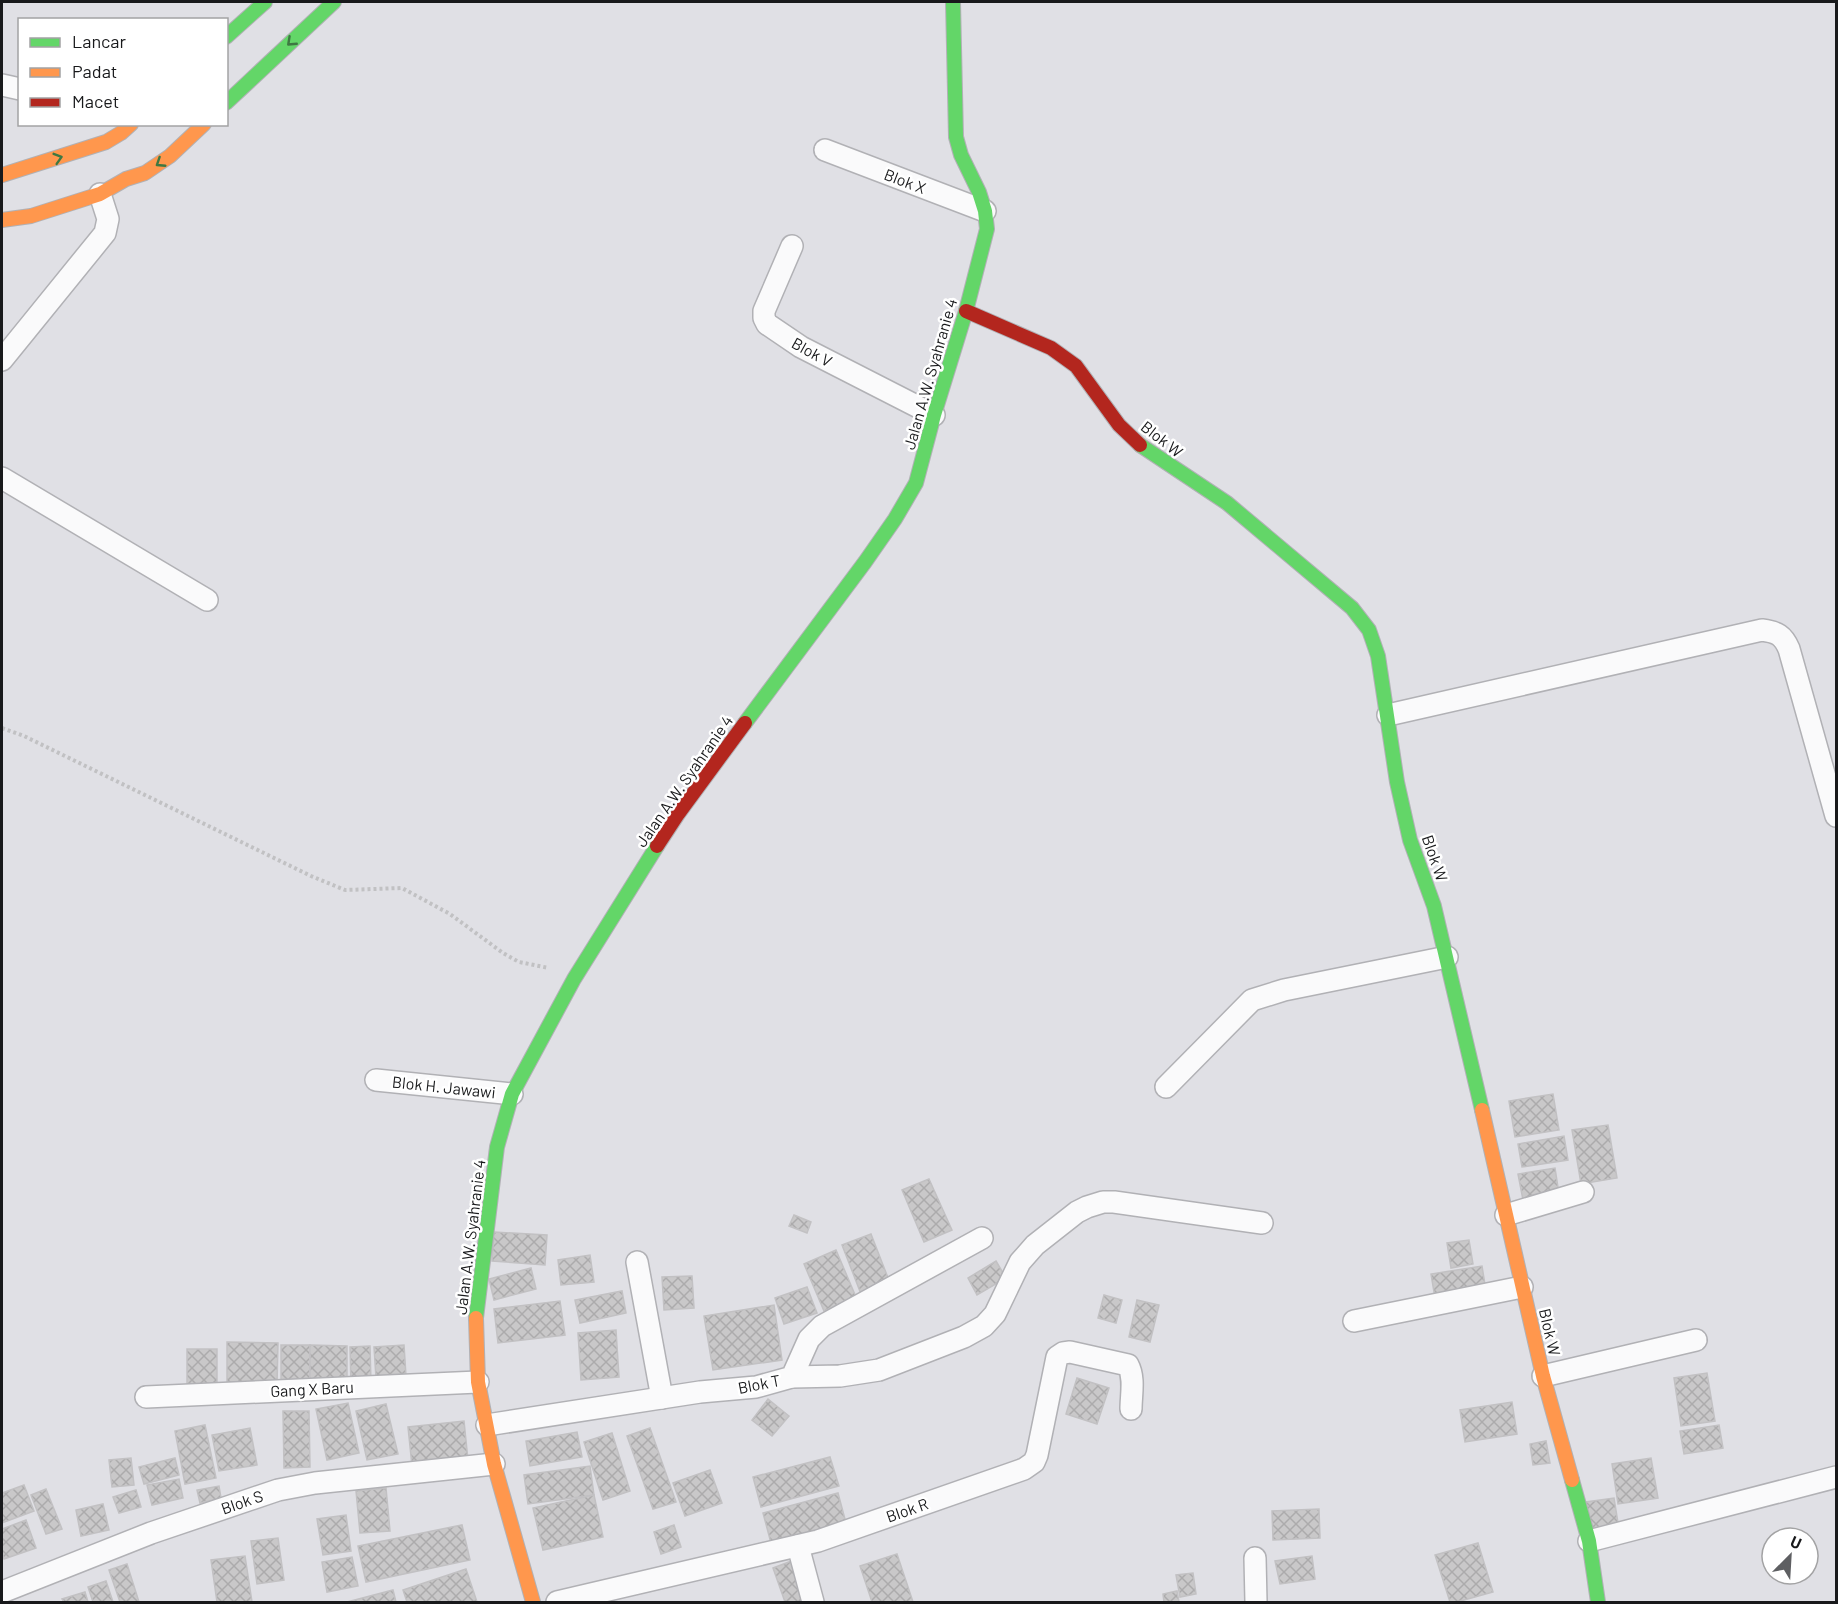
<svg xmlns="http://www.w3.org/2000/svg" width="1838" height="1604" font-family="Barlow,sans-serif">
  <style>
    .building { fill: url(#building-cross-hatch); stroke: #c2c1c3; stroke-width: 1.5 }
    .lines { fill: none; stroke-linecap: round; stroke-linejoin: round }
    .street-casing { stroke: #b1b1b5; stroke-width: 24 }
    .fast-casing { stroke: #b1b1b5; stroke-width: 16 }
    .slow-casing { stroke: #b1b1b5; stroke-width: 16 }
    .jam-casing { stroke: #b1b1b5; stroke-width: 16 }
    .path { stroke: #c1c1c3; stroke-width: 4; stroke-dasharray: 3 3; stroke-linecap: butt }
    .street { stroke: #fafafb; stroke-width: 21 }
    .fast { stroke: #63d668; stroke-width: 14 }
    .slow { stroke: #ff974d; stroke-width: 14 }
    .jam { stroke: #b3261e; stroke-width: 14 }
    .oneway { stroke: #3e7842 }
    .labels { text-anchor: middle; stroke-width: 5; stroke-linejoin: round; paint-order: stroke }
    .street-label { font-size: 16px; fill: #18191b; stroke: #fff }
  </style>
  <defs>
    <pattern id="building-cross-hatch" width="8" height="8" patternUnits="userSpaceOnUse" patternTransform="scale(1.5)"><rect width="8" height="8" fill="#c9c8c9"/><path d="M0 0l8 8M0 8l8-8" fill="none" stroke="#acabac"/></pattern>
  </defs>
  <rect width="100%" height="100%" fill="#e0e0e5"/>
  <g class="building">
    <polygon points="1553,1094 1559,1130 1515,1137 1509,1101"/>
    <polygon points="1608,1125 1617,1178 1581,1184 1572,1130"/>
    <polygon points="1564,1136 1568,1160 1522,1167 1518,1144"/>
    <polygon points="1555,1168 1559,1194 1523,1200 1518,1174"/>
    <polygon points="929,1179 952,1230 924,1242 902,1190"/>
    <polygon points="794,1215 811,1222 807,1233 789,1226"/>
    <polygon points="494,1232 547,1235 545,1265 492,1261"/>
    <polygon points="871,1234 890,1283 861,1294 842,1245"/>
    <polygon points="1469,1240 1473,1264 1451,1268 1447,1243"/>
    <polygon points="836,1250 856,1297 824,1311 804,1264"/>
    <polygon points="590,1255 594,1282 561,1285 558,1260"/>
    <polygon points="996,1261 1006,1278 977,1295 968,1278"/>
    <polygon points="1482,1266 1486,1291 1435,1298 1431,1274"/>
    <polygon points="531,1268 536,1289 494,1300 489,1279"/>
    <polygon points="692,1276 694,1308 664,1310 662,1277"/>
    <polygon points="807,1287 817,1313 784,1324 775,1298"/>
    <polygon points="622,1291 626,1313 580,1323 575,1300"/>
    <polygon points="1104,1295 1122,1300 1116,1323 1098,1318"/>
    <polygon points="1137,1300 1159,1305 1150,1342 1129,1337"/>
    <polygon points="560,1301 565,1335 498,1343 494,1309"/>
    <polygon points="774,1305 782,1360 713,1370 704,1316"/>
    <polygon points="616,1330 619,1377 581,1380 578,1333"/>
    <polygon points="227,1342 278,1343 277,1385 227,1385"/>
    <rect x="281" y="1345" width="29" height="38"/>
    <polygon points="310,1345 347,1346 347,1384 310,1383"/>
    <polygon points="404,1345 406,1376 376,1378 374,1347"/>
    <polygon points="370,1346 371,1383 351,1384 350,1347"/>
    <rect x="187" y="1349" width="30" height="43"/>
    <polygon points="1707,1373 1715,1421 1681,1426 1674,1378"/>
    <polygon points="1077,1378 1109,1388 1097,1424 1066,1414"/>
    <polygon points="768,1399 789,1416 772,1436 752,1420"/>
    <polygon points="1512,1402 1517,1434 1465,1442 1460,1410"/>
    <polygon points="348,1403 359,1453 327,1460 316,1409"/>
    <polygon points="386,1404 398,1454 367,1460 356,1411"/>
    <polygon points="283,1411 309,1411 310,1467 284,1468"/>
    <polygon points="464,1421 468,1460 412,1466 408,1427"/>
    <polygon points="205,1425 216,1478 185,1484 175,1431"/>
    <polygon points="1719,1425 1723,1448 1684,1454 1680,1431"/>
    <polygon points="250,1428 257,1465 219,1471 212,1435"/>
    <polygon points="650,1428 676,1502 653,1509 627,1436"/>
    <polygon points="577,1432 582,1457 530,1466 526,1441"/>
    <polygon points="612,1433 630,1491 603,1500 584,1442"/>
    <polygon points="1546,1441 1550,1463 1533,1465 1530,1444"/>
    <polygon points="830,1457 839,1486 761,1507 753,1477"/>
    <polygon points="131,1458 134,1485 112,1487 109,1460"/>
    <polygon points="175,1458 179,1475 144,1484 139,1467"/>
    <polygon points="1651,1458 1658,1498 1618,1504 1612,1464"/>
    <polygon points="590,1466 594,1495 528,1504 524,1475"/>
    <polygon points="710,1470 722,1503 685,1516 673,1483"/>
    <polygon points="179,1479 183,1498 152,1505 147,1485"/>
    <polygon points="24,1485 34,1511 2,1523 2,1493"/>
    <polygon points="219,1486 221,1498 200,1503 197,1490"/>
    <polygon points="386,1488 390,1531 360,1533 356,1491"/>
    <polygon points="46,1489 62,1529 46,1534 31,1495"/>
    <polygon points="136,1490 141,1507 119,1513 113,1497"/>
    <polygon points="838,1493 846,1523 771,1543 763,1513"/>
    <polygon points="594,1495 603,1537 543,1550 533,1508"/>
    <polygon points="1614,1498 1619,1529 1591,1534 1586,1502"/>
    <polygon points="103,1504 109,1530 81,1536 76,1510"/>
    <polygon points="1319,1509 1320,1538 1273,1540 1272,1511"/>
    <polygon points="346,1515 351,1551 323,1555 317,1519"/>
    <polygon points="26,1520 36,1548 4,1559 2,1553 2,1529"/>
    <polygon points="462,1525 470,1560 366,1582 358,1546"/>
    <polygon points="674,1525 681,1547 661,1554 654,1532"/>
    <polygon points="278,1538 284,1580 257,1584 251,1541"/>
    <polygon points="1478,1543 1493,1592 1457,1602 1450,1602 1435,1555"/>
    <polygon points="897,1554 913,1602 872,1602 860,1566"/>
    <polygon points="245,1556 252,1602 217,1602 211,1560"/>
    <polygon points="1312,1556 1315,1579 1280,1584 1275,1561"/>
    <polygon points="352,1557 358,1586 327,1592 322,1562"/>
    <polygon points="794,1560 809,1602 785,1602 773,1568"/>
    <polygon points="127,1564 139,1602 120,1602 109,1570"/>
    <polygon points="466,1569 477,1602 407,1602 403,1590"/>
    <polygon points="1193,1573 1196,1594 1180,1597 1176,1575"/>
    <polygon points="106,1581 113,1602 93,1602 88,1587"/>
    <polygon points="393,1590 396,1602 347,1602"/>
    <polygon points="1177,1591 1179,1602 1164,1602 1163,1594"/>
    <polygon points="85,1592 88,1602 64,1602 62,1599"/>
  </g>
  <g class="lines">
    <g class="street-casing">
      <g id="street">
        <polyline points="2,85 20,89"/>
        <polyline points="825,150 985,211"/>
        <polyline points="792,246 764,311 764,318 767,324 801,347 934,415"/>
        <polyline points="2,360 105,233 108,219 100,194"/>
        <polyline points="2,478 207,600"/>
        <path d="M1388 715 1762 630C1777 632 1783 635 1789 649L1836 816"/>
        <polyline points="376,1080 512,1094"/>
        <polyline points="1166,1087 1252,1000 1284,990 1447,957"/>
        <polyline points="1506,1215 1583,1192"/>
        <polyline points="637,1262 662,1398"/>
        <polyline points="1354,1321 1522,1287"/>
        <polyline points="1543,1376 1696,1340"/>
        <polyline points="792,1377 840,1376 879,1370 964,1337 984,1326 995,1314 1020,1262 1035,1245 1077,1212 1087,1207 1103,1202 1114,1202 1262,1223"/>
        <polyline points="146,1397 478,1382"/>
        <polyline points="487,1425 700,1392 756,1387 792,1377 809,1339 822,1326 982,1238"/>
        <polyline points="1589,1541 1836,1477"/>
        <polyline points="798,1546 813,1602"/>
        <polyline points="1255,1558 1256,1602"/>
        <polyline points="2,1592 151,1533 278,1490 315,1483 494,1464"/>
        <path d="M557 1602 818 1541 1024 1469 1034 1462 1037 1455 1057 1357 1063 1353 1070 1352 1128 1365C1135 1378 1131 1395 1131 1409"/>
      </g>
    </g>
    <g class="fast-casing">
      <g id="fast">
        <polyline points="226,37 265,2"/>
        <polyline points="226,103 334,2"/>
        <polyline points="1140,445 1227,503 1352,608 1369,630 1378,656 1397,782 1410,840 1434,906 1482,1110"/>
        <polyline points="745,723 865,562 895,519 916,483 934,415 966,311 987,229 985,211 979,192 961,155 956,137 953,2"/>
        <polyline points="476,1318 497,1147 512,1094 574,979 657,846"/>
        <polyline points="1572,1480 1589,1541 1598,1602"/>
      </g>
    </g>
    <g class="slow-casing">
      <g id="slow">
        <polyline points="2,175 106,142 121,133 131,124"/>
        <polyline points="2,220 31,216 100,194 126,179 145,173 170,156 204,124"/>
        <polyline points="1482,1110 1543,1376 1572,1480"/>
        <polyline points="476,1318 478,1382 494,1464 533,1602"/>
      </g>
    </g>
    <g class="jam-casing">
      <g id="jam">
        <polyline points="966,311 1051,348 1076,366 1119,425 1140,445"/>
        <polyline points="657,846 678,814 745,723"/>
      </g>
    </g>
    <polyline class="path" points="2,728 24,736 311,876 345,890 402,888 450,914 503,953 519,962 549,968"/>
    <use href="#street" class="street"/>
    <use href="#fast" class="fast"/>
    <use href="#slow" class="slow"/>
    <use href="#jam" class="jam"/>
  </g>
  <defs><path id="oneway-chevron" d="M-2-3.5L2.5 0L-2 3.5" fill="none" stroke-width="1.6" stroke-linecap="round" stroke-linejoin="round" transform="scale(1.5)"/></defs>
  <g class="oneway">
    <use href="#oneway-chevron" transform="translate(291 42) rotate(137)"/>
    <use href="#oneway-chevron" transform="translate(58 158) rotate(-17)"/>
    <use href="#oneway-chevron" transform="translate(160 163) rotate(147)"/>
  </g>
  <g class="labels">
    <g class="street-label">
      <text transform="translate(905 181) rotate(21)" y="6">Blok X</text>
      <text transform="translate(812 352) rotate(29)" y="6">Blok V</text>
      <text transform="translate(930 374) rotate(-74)" y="6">Jalan A.W. Syahranie 4</text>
      <text transform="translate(1162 439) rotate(38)" y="6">Blok W</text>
      <text transform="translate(684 781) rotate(-55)" y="6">Jalan A.W. Syahranie 4</text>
      <text transform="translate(1435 858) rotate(71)" y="6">Blok W</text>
      <text transform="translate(444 1087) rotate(6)" y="6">Blok H. Jawawi</text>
      <text transform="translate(470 1237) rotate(-83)" y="6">Jalan A.W. Syahranie 4</text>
      <text transform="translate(1550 1332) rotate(77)" y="6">Blok W</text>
      <text transform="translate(759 1384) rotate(-11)" y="6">Blok T</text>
      <text transform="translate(312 1389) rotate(-3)" y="6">Gang X Baru</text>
      <text transform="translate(242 1502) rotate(-19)" y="6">Blok S</text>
      <text transform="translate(907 1510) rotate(-19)" y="6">Blok R</text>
    </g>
  </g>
  <rect width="1838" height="1604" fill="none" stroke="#18191b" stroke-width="6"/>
  <rect x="18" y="18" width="210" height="108" fill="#ffffff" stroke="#a3a3a4" stroke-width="1.5"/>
  <rect x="30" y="38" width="30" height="9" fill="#63d668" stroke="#a3a3a4" stroke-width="1.5"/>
  <text x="72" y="48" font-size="18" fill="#18191b">Lancar</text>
  <rect x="30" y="68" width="30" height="9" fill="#ff974d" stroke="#a3a3a4" stroke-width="1.5"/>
  <text x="72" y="78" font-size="18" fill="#18191b">Padat</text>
  <rect x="30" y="98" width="30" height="9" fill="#b3261e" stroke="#a3a3a4" stroke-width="1.5"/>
  <text x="72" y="108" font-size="18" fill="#18191b">Macet</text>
  <g transform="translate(1790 1556) rotate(24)"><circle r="28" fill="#ffffff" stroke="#a3a3a4" stroke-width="1.5"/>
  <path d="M0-4.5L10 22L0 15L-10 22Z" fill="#5e5f62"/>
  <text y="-9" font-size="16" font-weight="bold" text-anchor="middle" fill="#18191b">U</text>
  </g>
</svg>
